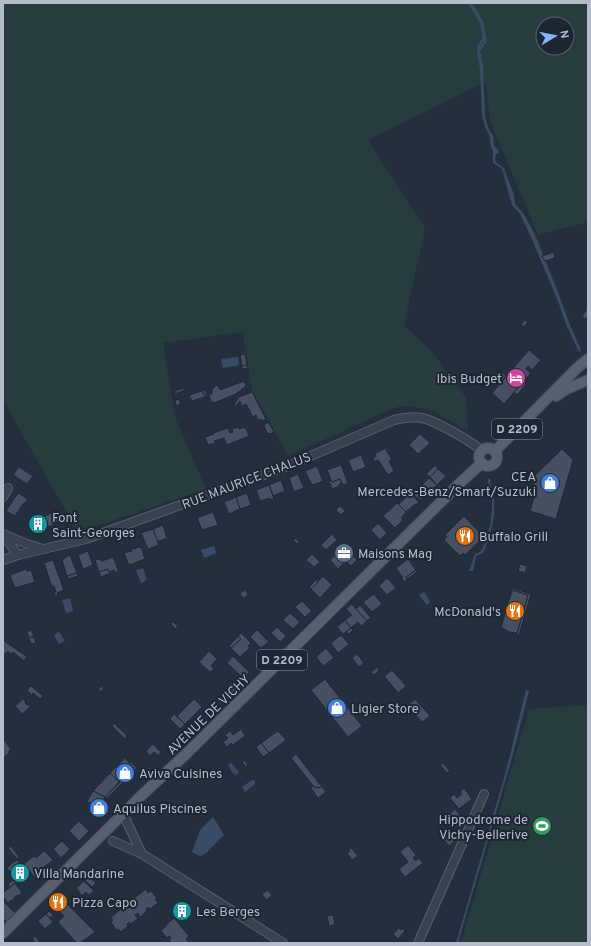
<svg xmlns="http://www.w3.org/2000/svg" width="591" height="946" font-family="Overpass,sans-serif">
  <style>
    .green { fill: #263c3f; fill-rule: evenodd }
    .water { fill: #394c67 }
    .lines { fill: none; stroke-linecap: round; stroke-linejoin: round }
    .stream { stroke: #394c67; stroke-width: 2.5 }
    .building { fill: #455162; stroke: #1f2835 }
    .minor-casing { stroke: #565f6c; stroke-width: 10 }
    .major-casing { stroke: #414a57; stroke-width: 12 }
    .minor { stroke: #38414e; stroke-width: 8 }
    .major { stroke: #56606e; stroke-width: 10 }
    .labels { text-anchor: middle; stroke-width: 4; stroke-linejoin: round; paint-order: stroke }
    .shield { fill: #1d2633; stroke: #878f9c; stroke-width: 1 }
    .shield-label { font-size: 12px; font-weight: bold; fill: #b4bcc9 }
    .poi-label { font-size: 13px; fill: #b4bcc9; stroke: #1d2633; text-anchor: start }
    .street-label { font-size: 13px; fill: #b4bcc9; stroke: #1d2633 }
  </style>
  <rect width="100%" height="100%" fill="#242f3e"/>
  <g class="green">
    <path d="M3 3H588V222L538 235 490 121 486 82 368 140 425 228 404 325 433 353 466 398 468 431 429 409 401 406 385 412 288 456 252 390 243 332 163 343 174 415 206 489 102 524 77 531 3 400ZM543 24H567V48H543Z"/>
    <polygon points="588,705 588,943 461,943 529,709"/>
  </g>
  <g class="water">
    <polygon points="468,3 472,3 483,21 487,42 480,51 483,66 485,117 489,130 493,135 494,146 498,149 499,153 496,154 495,160 497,163 504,168 514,195 515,204 524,214 536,237 559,295 570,325 581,350 579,352 566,324 558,301 531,237 520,214 512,205 502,169 493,163 493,151 490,144 490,137 485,127 482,114 480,69 477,51 484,42 480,23"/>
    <polygon points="238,357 239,365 223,368 221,359"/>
    <path d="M488 478 491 480 490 482C499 506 493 530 483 553L476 556 473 571H469L475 554 480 552 483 548C490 531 493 515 492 496 491 489 487 484 488 478Z"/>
    <polygon points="214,546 216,553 204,558 201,550"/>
    <polygon points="143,568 147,580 141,583 136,570"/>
    <polygon points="424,592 430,602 427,605 419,595"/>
    <polygon points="70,598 73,611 66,613 62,600"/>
    <polygon points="59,632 65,641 59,644 54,635"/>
    <polygon points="526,690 529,691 513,754 458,943 456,943 506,771"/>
    <polygon points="231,763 239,772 236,775 232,772 228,765"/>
    <polygon points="252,780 255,781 255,784 245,792 242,787"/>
    <polygon points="213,817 224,835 206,853 200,856 192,852 200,830"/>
  </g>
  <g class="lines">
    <polyline class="stream" points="479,51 478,48 484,38"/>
  </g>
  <g class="building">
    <polygon points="554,252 555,258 545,261 542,256"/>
    <polygon points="588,307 588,320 582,317"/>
    <polygon points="525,320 528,322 524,327 521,324"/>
    <polygon points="529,350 541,360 532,370 528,366 526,369 531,373 504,404 492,393"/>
    <polygon points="245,354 247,365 242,366 240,355"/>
    <polygon points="247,365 248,368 242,369 242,366"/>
    <polygon points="502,372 506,376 503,380 499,376"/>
    <polygon points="244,381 246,386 236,394 214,403 213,402 211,402 209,395 212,394 212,390 214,387 218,385 220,390"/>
    <polygon points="523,382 526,384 517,395 514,392"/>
    <polygon points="184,388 185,390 175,394 174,391"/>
    <polygon points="205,390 207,396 205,397 202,391"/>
    <polygon points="202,391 205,397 192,401 189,395"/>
    <polygon points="252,392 266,419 262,421 261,419 258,420 256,415 253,417 246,404 242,406 240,401 236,406 234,404 239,397"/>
    <polygon points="179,399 181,404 176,406 175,400"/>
    <polygon points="268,422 274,432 270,434 267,433 264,425"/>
    <polygon points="238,427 239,429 245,427 249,436 227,445 224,438 214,441 215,443 208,445 205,437 214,434 213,433 228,428 230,433 233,432 232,429"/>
    <polygon points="420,434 430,443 418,454 409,445"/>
    <polygon points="385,448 392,460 389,461 394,471 388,475 378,460 374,462 373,458 376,456 375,454"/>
    <polygon points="562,449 573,460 556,519 530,511 537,487 530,480"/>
    <polygon points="361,455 366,467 353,472 348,460"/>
    <polygon points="341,465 348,483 344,485 341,482 340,479 332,482 327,470"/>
    <polygon points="435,465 438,469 430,477 426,474"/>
    <polygon points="317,466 323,481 312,485 305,471"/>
    <polygon points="19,467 33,476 27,484 13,475"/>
    <polygon points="438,469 446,476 437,485 430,477"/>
    <polygon points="298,474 304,488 294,492 289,478"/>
    <polygon points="429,478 437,485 427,494 420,487"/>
    <polygon points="340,479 341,482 339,486 332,489 329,481 331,480 332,482"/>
    <polygon points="281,480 285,491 273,496 269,485"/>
    <polygon points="269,485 274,499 271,500 270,498 260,501 256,490"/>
    <polygon points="418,491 423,497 420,500 414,495"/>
    <polygon points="18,493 25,497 28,501 23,504 15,516 6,511"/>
    <polygon points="247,493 251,505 240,509 236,497"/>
    <polygon points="410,493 419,502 416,505 415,504 406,512 397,503 399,504"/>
    <polygon points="236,497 240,509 229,514 224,502"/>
    <polygon points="397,503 406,512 401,518 403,520 395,528 383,516"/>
    <polygon points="340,506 345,511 341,515 336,510"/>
    <polygon points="56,510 61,520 49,527 44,517"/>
    <polygon points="213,512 218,525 202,530 197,518"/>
    <polygon points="464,516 484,537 465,555 463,553 460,556 444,540 447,537 445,535"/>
    <polygon points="39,520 42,525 38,528 35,522"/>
    <polygon points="378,523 387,533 380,540 371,530"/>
    <polygon points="163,525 167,538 157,542 153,529"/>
    <polygon points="153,529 159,545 148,549 141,533"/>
    <polygon points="332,534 337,540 326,550 321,545"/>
    <polygon points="296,538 299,542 297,544 293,540"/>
    <polygon points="141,547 145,559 129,565 124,553 132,551 131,549"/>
    <polygon points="344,547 357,560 351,566 346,561 338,569 330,560"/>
    <polygon points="88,551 93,565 83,569 78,555"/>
    <polygon points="312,554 320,562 314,567 306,560"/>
    <polygon points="70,555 77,573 67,576 62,560"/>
    <polygon points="113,557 118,570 117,573 114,570 109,572 108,569 99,572 95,560 99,559 102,561"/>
    <polygon points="408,559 416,570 406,577 407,579 404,582 402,579 403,578 396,568"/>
    <polygon points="53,560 64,590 57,593 58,596 55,596 54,592 56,592 54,586 52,587 44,563"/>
    <polygon points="520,564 527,566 525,573 518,571"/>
    <polygon points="26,569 27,571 31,570 35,582 15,588 10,575"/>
    <polygon points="108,569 109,572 114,570 115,571 101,577 99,572"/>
    <polygon points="416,570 417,572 407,579 406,577"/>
    <polygon points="77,573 78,576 68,579 67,576"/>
    <polygon points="323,576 332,585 320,598 311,589"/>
    <polygon points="387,578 396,588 387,595 379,586"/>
    <polygon points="316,580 318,582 311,589 309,587"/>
    <polygon points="512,588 531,594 519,635 511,633 512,632 517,633 528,595 512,590 501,627 500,626"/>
    <polygon points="246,590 248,595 243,598 240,593"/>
    <polygon points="512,590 528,595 517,633 509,632 501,627"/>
    <polygon points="374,594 382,604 372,612 363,602"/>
    <polygon points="302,601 312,611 305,617 295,607"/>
    <polygon points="352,604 367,621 361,626 358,622 351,628 345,620 352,615 346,609"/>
    <polygon points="360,605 371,618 367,621 356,609"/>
    <polygon points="290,613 300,622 293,629 283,620"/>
    <polygon points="345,620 351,628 343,634 337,627"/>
    <polygon points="173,622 178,626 175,629 171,624"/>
    <polygon points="277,627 286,636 280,642 271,633"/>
    <polygon points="351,628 353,630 349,634 346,632"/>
    <polygon points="31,630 34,636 29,638 27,632"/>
    <polygon points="257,630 269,642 261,648 250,637"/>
    <polygon points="241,633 251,643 248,646 250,648 240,657 231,648 241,639 238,636"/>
    <polygon points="341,635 349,644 338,653 331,643"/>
    <polygon points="238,636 241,639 231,648 229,646"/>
    <polygon points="34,637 36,643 31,644 29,638"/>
    <polygon points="3,640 27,657 24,661 13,652 11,654 8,651 5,654 3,654"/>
    <polygon points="326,648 334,658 323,666 316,657"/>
    <polygon points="209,651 217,659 211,666 214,669 210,672 199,662"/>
    <polygon points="357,654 364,663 359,667 352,658"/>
    <polygon points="233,656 249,672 247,675 245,673 242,677 227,663"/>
    <polygon points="377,667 379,671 374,675 371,672"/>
    <polygon points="392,670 406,686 398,693 384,676"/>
    <polygon points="325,679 362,726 348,737 311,690"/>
    <polygon points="232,682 238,688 233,694 226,687"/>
    <polygon points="31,686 43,696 40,699 33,693 32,695 27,690"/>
    <polygon points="101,686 104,688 101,692 98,690"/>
    <polygon points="23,699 26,702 25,703 27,705 28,704 30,707 22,714 15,706"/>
    <polygon points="194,699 202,707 185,724 177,716"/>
    <polygon points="415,699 430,716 422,722 407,706"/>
    <polygon points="174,714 185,724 180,729 170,719"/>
    <polygon points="114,723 127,736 125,738 128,740 127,741 112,726"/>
    <polygon points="241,729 245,736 233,745 231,743 227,747 223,742 228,738 225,735 230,731 233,735"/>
    <polygon points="278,731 286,740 269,753 261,743"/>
    <polygon points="4,740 11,749 9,751 9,753 3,758 3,741"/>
    <polygon points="261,743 269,753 263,757 256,747"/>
    <polygon points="153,744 161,752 158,756 154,752 150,756 146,751"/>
    <polygon points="296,754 322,787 321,788 317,787 315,788 291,758"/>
    <polygon points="125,758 134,768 119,782 110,773"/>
    <polygon points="244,760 248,765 246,767 242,762"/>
    <polygon points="130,761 137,768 106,799 105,797 134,768 129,762"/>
    <polygon points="443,763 450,771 447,773 440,765"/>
    <polygon points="110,773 119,782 105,797 93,791"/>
    <polygon points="313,786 315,788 317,787 318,788 322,787 326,792 318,798 311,788"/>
    <polygon points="464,788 472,799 459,809 450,798 454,794 457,798 462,794 460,792"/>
    <polygon points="93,791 105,797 103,803 100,805 103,816 96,818 94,811 92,812 90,802 86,803"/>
    <polygon points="455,809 463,818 450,828 443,819"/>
    <polygon points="79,821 89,831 79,841 69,831"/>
    <polygon points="450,829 458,838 449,846 441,836"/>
    <polygon points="62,841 70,849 61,858 53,849"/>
    <polygon points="408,845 416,855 413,858 416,861 419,858 423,863 405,877 399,869 408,862 400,852"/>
    <polygon points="11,846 19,857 17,859 8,848"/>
    <polygon points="351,848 358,856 352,860 347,853 350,851 348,850"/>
    <polygon points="44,851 53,860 40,870 41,873 35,878 24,864 34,856 36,858"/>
    <polygon points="18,860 22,867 25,865 30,872 28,874 29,876 20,883 18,881 16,884 10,877 12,875 7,868 13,862"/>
    <polygon points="88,876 96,883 92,887 84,879"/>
    <polygon points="13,880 15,883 10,887 8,884"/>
    <polygon points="84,881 94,891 89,895 86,892 82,896 76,888"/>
    <polygon points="15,883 22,893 18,896 17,895 13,899 14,900 12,901 11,900 8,903 3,897 3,893"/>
    <polygon points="146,889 148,893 151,891 157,898 155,899 158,903 150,909 148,907 146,909 147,911 140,917 138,913 135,915 138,919 130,924 129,922 127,924 128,926 121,932 118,929 116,930 111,922 113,920 110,918 126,905 129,908 132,906 129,902"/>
    <polygon points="268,890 272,896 266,900 262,894"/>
    <polygon points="58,898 61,900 62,899 95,932 80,943 77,943 58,922 64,916 54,906 54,902"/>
    <polygon points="3,901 15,913 6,922 3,918"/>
    <polygon points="49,911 53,915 50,918 46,914"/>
    <polygon points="46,914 53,922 45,929 38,921"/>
    <polygon points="333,915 335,924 329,926 327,916"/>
    <polygon points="174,918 189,936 186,939 189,943 192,940 194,943 171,943 169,940 171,938 169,936 167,938 161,931 165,927 165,926"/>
    <polygon points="399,928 401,930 402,928 405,931 398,939 393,934"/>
    <polygon points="35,936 40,943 36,943 32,938"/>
  </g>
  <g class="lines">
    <g class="minor-casing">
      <g id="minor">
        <polyline points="3,497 8,488"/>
        <polyline points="3,534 27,544 43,549"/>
        <polyline points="3,535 18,555"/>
        <path d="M3 560 18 555 86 539 283 468 394 420C403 418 413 416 422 418 436 421 471 441 482 451"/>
        <polyline points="123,814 142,854"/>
        <polyline points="113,841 142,854 283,943"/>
        <polyline points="418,943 484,794"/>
      </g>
    </g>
    <g class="major-casing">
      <g id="major">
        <polyline points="556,396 567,389 588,380"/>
        <circle cx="488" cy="457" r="9"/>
        <polyline points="495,451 577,368 588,359"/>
        <polyline points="3,933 142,795 185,755 463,480 482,463"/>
      </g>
    </g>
    <use href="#minor" class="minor"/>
    <use href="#major" class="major"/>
  </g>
  <defs>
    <g id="hotel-disc" transform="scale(1)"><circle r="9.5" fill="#d1479c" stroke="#1d2633"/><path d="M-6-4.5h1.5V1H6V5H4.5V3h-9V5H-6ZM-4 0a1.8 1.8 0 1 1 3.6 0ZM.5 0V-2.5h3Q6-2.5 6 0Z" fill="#fff"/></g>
    <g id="shop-disc" transform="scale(1)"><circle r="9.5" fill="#3f7fe0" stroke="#1d2633"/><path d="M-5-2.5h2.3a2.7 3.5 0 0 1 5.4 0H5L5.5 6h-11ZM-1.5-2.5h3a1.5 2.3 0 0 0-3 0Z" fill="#fff"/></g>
    <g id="building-disc" transform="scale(1)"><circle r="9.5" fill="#0f9aa8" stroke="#1d2633"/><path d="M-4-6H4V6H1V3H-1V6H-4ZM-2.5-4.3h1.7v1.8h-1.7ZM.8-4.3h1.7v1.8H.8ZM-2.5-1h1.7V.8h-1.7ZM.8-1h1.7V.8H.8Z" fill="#fff"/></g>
    <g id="restaurant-disc" transform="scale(1)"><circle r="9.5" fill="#e8710a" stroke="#1d2633"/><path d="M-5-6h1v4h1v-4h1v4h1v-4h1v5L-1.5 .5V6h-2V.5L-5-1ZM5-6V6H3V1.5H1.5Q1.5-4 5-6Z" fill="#fff"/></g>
    <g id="office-disc" transform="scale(1)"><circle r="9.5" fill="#5c6f8a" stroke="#1d2633"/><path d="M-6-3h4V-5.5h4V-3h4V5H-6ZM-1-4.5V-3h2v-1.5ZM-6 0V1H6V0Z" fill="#fff"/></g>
    <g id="stadium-disc" transform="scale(1)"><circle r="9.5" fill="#2e9e5b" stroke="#1d2633"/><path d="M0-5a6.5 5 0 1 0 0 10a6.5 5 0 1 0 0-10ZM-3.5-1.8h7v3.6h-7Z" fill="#fff"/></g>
  </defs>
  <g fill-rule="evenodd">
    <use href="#hotel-disc" x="516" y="378"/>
    <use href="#shop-disc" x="550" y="483"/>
    <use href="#building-disc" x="38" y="524"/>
    <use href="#restaurant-disc" x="465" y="536"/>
    <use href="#office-disc" x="344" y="553"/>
    <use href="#restaurant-disc" x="515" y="611"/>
    <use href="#shop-disc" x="337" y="708"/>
    <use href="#shop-disc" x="125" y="773"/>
    <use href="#shop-disc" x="99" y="808"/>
    <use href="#stadium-disc" x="542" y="826"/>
    <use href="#building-disc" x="20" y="873"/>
    <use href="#restaurant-disc" x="58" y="902"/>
    <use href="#building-disc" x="182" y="911"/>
  </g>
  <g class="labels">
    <g class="shield">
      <rect x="492" y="419" width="50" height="20" rx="3"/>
      <rect x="257" y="650" width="50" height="20" rx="3"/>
    </g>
    <g class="shield-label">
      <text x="517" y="433">D 2209</text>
      <text x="282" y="664">D 2209</text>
    </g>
    <g class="poi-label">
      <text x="502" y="383" text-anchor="end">Ibis Budget</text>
      <text x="536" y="481" text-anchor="end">CEA<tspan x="536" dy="15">Mercedes-Benz/Smart/Suzuki</tspan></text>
      <text x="52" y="522">Font<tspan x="52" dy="15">Saint-Georges</tspan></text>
      <text x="479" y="541">Buffalo Grill</text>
      <text x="358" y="558">Maisons Mag</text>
      <text x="501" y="616" text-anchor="end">McDonald's</text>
      <text x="351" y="713">Ligier Store</text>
      <text x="139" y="778">Aviva Cuisines</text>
      <text x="113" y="813">Aquilus Piscines</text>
      <text x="528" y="824" text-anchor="end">Hippodrome de<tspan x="528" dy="15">Vichy-Bellerive</tspan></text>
      <text x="34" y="878">Villa Mandarine</text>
      <text x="72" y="907">Pizza Capo</text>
      <text x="196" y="916">Les Berges</text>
    </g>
    <g class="street-label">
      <text transform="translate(246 480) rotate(-21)" y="5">RUE MAURICE CHALUS</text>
      <text transform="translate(208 714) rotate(-44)" y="5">AVENUE DE VICHY</text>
    </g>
  </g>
  <rect width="591" height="946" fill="none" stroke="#b4bcc9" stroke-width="8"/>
  <g transform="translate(555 36) rotate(80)"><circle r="19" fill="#1d2633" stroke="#59626f"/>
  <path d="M0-3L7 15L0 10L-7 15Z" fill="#8ab4f8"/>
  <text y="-6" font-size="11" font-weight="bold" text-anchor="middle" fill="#b4bcc9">N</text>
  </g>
</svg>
